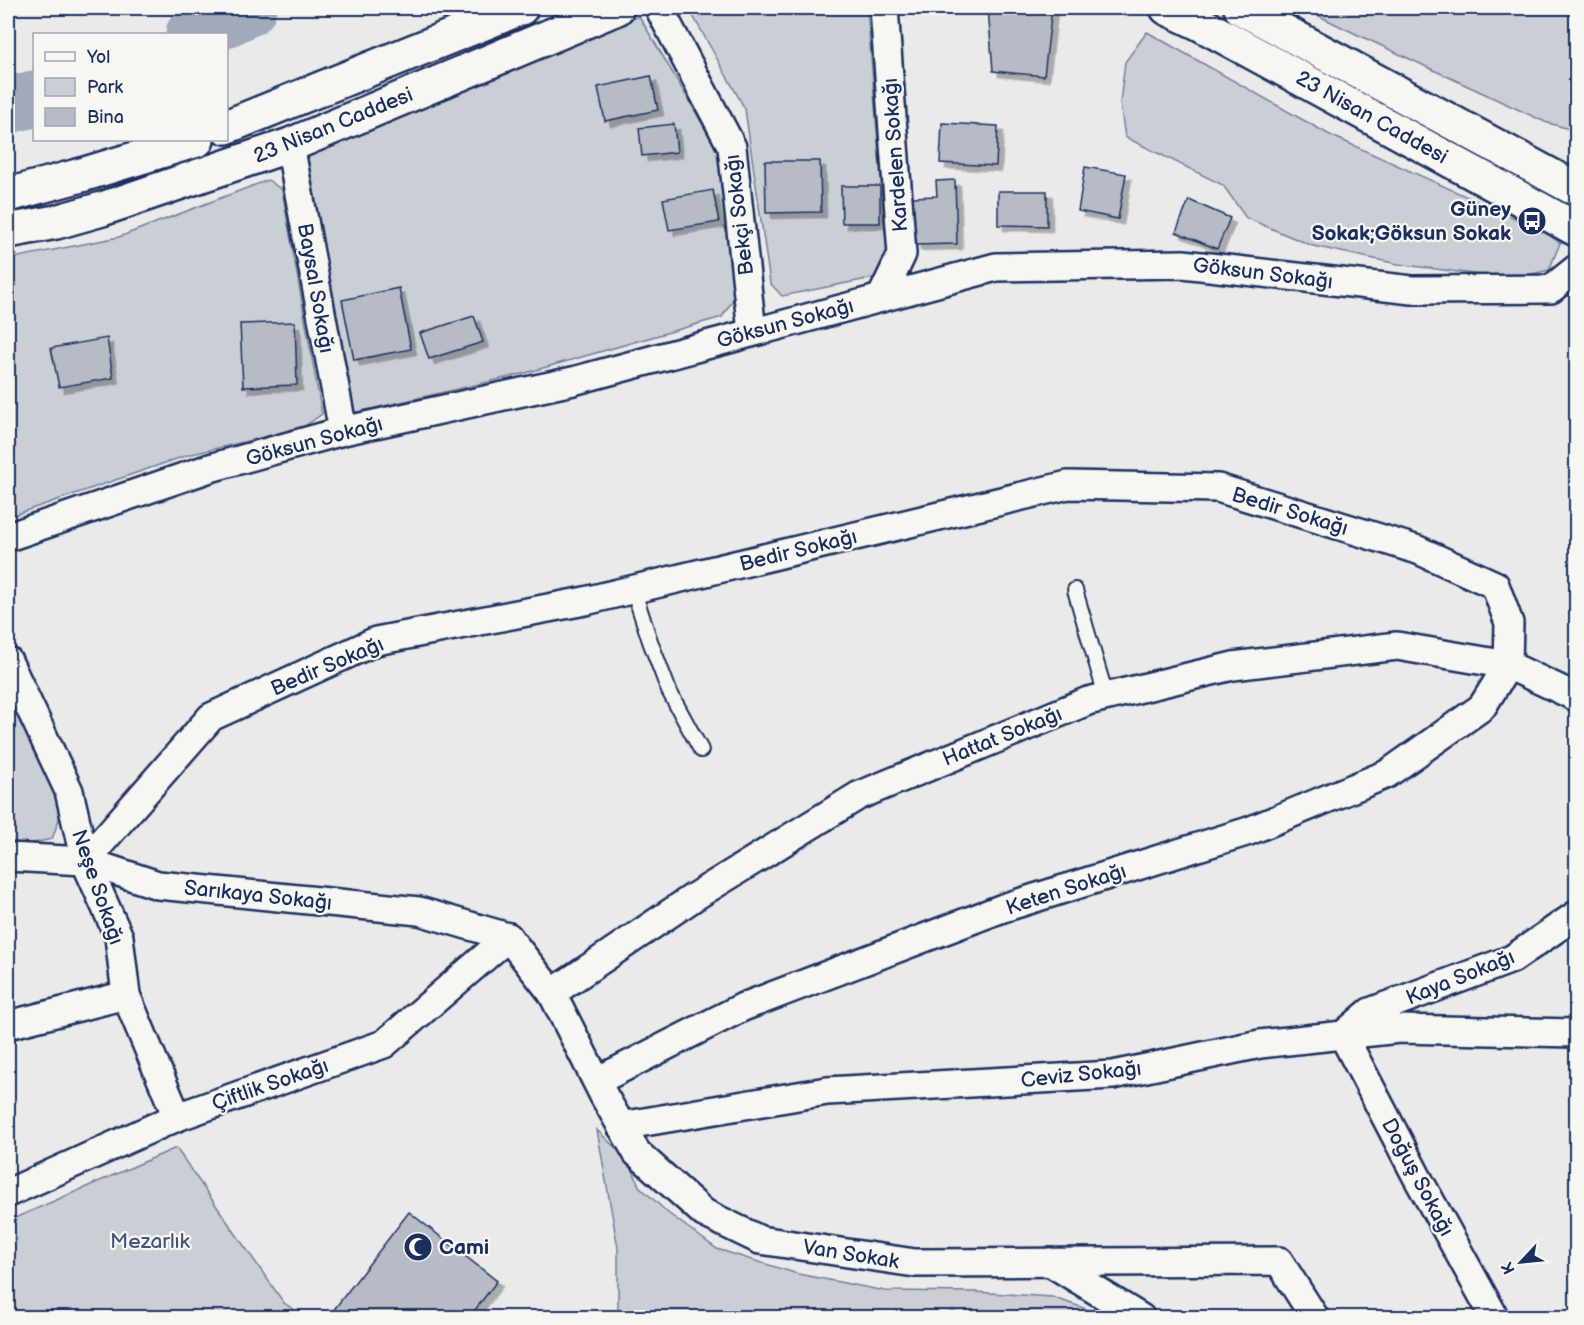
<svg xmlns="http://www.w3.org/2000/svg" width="1584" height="1325" font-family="'Balsamiq Sans',sans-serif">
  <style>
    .green { fill: #caced5; stroke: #727e9a; stroke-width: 1.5 }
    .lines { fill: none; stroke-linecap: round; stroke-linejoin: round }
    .river { stroke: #a2aaba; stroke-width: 57 }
    .building { fill: #b6bbc6; stroke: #1b2f5e; stroke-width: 1.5; filter: url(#shadow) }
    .lane-casing { stroke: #1b2f5e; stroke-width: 18 }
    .street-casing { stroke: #1b2f5e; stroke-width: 32 }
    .secondary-casing { stroke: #1b2f5e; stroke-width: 38 }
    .lane { stroke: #f6f6f2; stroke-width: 14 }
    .street { stroke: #f6f6f2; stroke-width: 27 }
    .secondary { stroke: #f6f6f2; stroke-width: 33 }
    .labels { text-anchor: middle; stroke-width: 4.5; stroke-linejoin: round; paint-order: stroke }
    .street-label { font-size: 21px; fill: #1b2f5e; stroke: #f6f6f2 }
    .poi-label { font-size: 21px; font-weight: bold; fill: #1b2f5e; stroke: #f6f6f2; text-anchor: end }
    .park-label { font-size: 21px; fill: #47577c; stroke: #f6f6f2 }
  </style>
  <defs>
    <filter id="shadow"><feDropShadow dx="5.5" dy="5.5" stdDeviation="0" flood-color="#0004"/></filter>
  </defs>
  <rect width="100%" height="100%" fill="#e9eae9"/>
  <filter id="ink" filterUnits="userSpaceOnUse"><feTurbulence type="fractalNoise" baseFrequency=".0167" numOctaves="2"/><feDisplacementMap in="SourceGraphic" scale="12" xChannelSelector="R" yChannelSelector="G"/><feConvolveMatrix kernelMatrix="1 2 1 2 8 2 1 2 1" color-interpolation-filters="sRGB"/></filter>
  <g filter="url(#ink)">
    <g class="green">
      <polygon points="699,8 866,8 867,9 887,252 877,277 782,296 770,283 745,109 692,14"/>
      <polygon points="1303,8 1576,8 1576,131 1545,122 1354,33"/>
      <polygon points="639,16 690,102 724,162 734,298 722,317 522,374 353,413 301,167 308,150 515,62"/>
      <polygon points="1147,32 1328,134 1543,231 1560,243 1549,270 1511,279 1398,264 1313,246 1246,218 1223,185 1125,137 1120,103 1125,62"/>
      <polygon points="268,180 282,190 322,414 302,428 188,455 8,517 8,259 119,237"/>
      <polygon points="8,685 64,805 52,839 33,843 8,842"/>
      <polygon points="597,1130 630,1162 639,1186 668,1213 717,1249 798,1274 885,1291 975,1292 1052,1297 1092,1311 1102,1317 618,1317 618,1248"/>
      <polygon points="176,1148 284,1303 305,1317 8,1317 8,1221"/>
    </g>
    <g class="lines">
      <g class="river">
        <polyline points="194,34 248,8"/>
        <polyline points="8,105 34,99"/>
      </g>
    </g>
    <g class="building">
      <polygon points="988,8 1052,8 1044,76 993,71"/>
      <polygon points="651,76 658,110 605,121 598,87"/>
      <polygon points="942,123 998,126 996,166 940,163"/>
      <polygon points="674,124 677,152 642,156 639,128"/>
      <polygon points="765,161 820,161 821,212 766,213"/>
      <polygon points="1085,167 1126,174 1118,219 1078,211"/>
      <polygon points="955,180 957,244 915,245 913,197 937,196 936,181"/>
      <polygon points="841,186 880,186 880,223 842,223"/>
      <polygon points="713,190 719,222 669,230 663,199"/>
      <polygon points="998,191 1047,191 1047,226 998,225"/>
      <polygon points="1189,200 1230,218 1217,249 1176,232"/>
      <polygon points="399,288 411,349 354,360 342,300"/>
      <polygon points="474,316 483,342 429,359 420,333"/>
      <polygon points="295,322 297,385 243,387 240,324"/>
      <polygon points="107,338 113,378 59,387 51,348"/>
      <polygon points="409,1212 497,1281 469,1318 331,1318 329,1316"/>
    </g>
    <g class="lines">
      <g class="lane-casing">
        <g id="lane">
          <polyline points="633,589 650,641 669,691 701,750"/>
          <polyline points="1075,590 1106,696"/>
        </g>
      </g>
      <g class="street-casing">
        <g id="street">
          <polyline points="659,8 732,147 752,332"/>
          <polyline points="290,145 343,431"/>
          <polyline points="881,298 902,254 884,8"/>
          <polyline points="8,537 210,468 343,431 573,381 996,267 1183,264 1412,290 1551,289 1576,269"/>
          <polyline points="8,661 69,791 85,861 119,937 126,995 177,1117"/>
          <polyline points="8,857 85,861 158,885 419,911 508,937"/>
          <polyline points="85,861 211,717 376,641 585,601 1068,485 1218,488 1418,550 1495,585 1509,623 1508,665"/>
          <polyline points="508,937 552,993 604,1096 637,1153 704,1213 760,1240 915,1263 1279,1261 1315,1318"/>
          <polyline points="552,993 694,897 858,796 1088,701 1233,666 1397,646 1508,665 1576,697"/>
          <polyline points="8,1025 126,995"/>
          <polyline points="597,1081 743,1007 1003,908 1249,831 1387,774 1482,707 1508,665"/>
          <polyline points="621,1126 827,1091 1113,1075 1260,1044 1399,1029 1576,1033"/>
          <polyline points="8,1193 177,1117 384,1044 508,937"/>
          <polyline points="1050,1262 1141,1318"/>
          <polyline points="1495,1318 1416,1175 1343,1035 1370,1012 1512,959 1576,915"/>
        </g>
      </g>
      <g class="secondary-casing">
        <g id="secondary">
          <polyline points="1167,8 1199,23 1576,229"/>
          <polyline points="1241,8 1570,186 1576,188"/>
          <polyline points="226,127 521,8"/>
          <polyline points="8,195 85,174 197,140"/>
          <polyline points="8,231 56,222 102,209 290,145 617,8"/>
        </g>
      </g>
      <use href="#lane" class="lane"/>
      <use href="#street" class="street"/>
      <use href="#secondary" class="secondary"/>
    </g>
  </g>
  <defs>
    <g id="bus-disc" transform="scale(1.5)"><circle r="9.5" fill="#1b2f5e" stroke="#f6f6f2"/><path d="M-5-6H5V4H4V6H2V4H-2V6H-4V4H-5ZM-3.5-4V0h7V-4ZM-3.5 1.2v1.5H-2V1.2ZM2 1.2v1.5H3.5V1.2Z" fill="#fff"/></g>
    <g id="mosque-disc" transform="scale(1.5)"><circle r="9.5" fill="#1b2f5e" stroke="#f6f6f2"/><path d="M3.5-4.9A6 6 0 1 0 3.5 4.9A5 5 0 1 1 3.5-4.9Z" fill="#fff"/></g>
  </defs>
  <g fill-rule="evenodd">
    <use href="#bus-disc" x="1532" y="221"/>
    <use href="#mosque-disc" x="418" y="1247"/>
  </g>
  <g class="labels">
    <g class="street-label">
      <text transform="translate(1372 117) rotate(29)" y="7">23 Nisan Caddesi</text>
      <text transform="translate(333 125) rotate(-22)" y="7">23 Nisan Caddesi</text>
      <text transform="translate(895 155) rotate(-94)" y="7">Kardelen Sokağı</text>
      <text transform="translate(739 215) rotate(-97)" y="7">Bekçi Sokağı</text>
      <text transform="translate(1263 273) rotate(7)" y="7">Göksun Sokağı</text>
      <text transform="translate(316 288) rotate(80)" y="7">Baysal Sokağı</text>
      <text transform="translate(785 323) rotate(-15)" y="7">Göksun Sokağı</text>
      <text transform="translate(314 441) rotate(-15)" y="7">Göksun Sokağı</text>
      <text transform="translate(1290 511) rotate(17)" y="7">Bedir Sokağı</text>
      <text transform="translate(798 550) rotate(-14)" y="7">Bedir Sokağı</text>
      <text transform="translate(327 666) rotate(-23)" y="7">Bedir Sokağı</text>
      <text transform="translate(1002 736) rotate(-22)" y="7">Hattat Sokağı</text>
      <text transform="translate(98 887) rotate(71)" y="7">Neşe Sokağı</text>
      <text transform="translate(1066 889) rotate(-18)" y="7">Keten Sokağı</text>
      <text transform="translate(258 895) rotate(6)" y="7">Sarıkaya Sokağı</text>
      <text transform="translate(1460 977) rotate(-22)" y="7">Kaya Sokağı</text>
      <text transform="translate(1081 1074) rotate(-6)" y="7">Ceviz Sokağı</text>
      <text transform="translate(270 1084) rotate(-19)" y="7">Çiftlik Sokağı</text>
      <text transform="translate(1418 1177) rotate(62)" y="7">Doğuş Sokağı</text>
      <text transform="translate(851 1254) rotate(9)" y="7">Van Sokak</text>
    </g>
    <g class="poi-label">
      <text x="1511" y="216">Güney<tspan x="1511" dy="24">Sokak;Göksun Sokak</tspan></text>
      <text x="439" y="1254" text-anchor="start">Cami</text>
    </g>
    <g class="park-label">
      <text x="150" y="1248">Mezarlık</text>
    </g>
  </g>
  <rect width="1584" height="1325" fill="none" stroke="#f6f6f2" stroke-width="30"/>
  <rect x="15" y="15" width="1554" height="1295" fill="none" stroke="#1b2f5e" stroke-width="2" filter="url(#ink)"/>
  <rect x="33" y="33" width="195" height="108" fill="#f6f6f2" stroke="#9ea6b7" stroke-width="1.5"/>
  <rect x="45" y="52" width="30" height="9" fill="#f6f6f2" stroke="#9ea6b7" stroke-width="1.5"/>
  <text x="87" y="63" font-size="18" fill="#1b2f5e">Yol</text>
  <rect x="45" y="78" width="30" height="18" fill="#caced5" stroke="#9ea6b7" stroke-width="1.5"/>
  <text x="87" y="93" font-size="18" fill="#1b2f5e">Park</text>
  <rect x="45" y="108" width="30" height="18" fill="#b6bbc6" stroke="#9ea6b7" stroke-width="1.5"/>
  <text x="87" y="123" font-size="18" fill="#1b2f5e">Bina</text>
  <g transform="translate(1521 1262) rotate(244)" stroke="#f6f6f2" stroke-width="4.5" paint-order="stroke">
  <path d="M0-4.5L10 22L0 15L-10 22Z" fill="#1b2f5e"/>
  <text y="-9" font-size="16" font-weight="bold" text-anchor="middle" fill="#1b2f5e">K</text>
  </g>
</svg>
